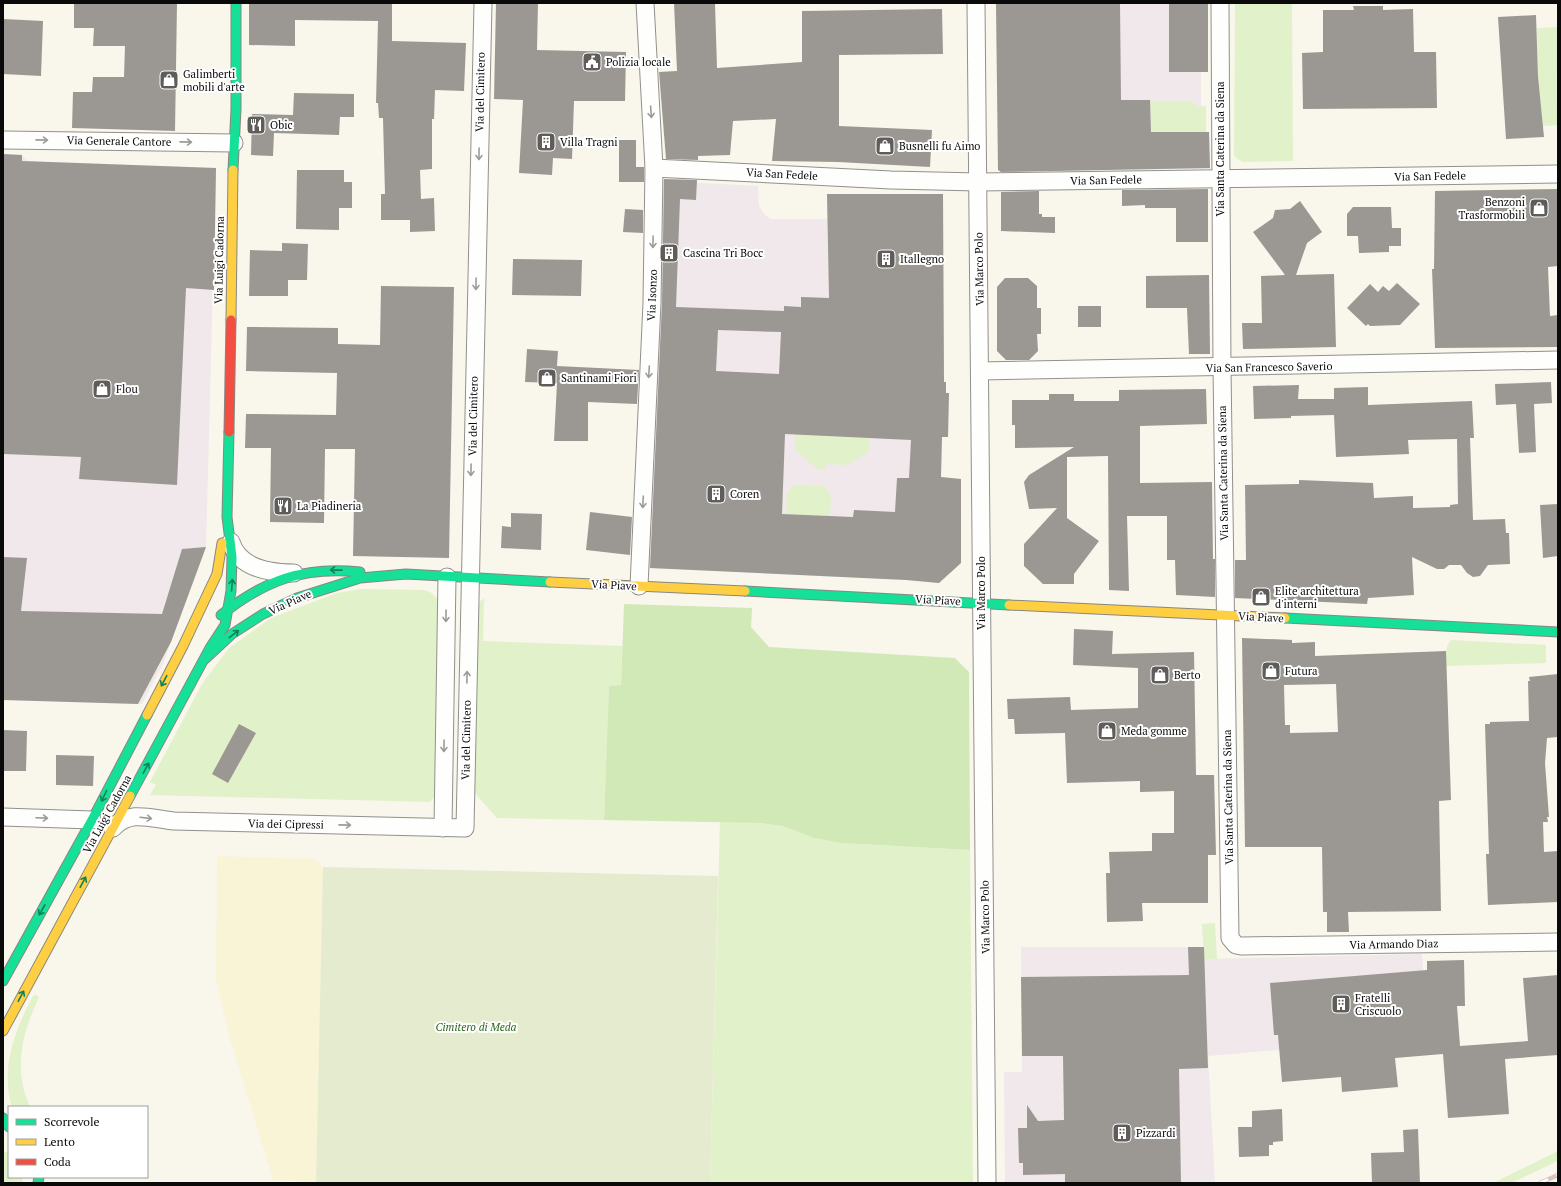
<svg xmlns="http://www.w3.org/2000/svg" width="1561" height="1186" font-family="'PT Serif',serif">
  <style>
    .industrial { fill: #f0e8eb }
    .farmland { fill: #f8f4d5 }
    .green { fill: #e1f1c9 }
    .forest { fill: #d1e9b6 }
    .cemetery { fill: #e5ebce }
    .building { fill: #9b9893; fill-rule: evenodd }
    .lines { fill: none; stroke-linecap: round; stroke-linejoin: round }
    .street-casing { stroke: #92908c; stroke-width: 19 }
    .fast-casing { stroke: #888782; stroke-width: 11 }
    .slow-casing { stroke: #888782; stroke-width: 11 }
    .jam-casing { stroke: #888782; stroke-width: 11 }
    .street { stroke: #fefefc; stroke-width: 17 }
    .fast { stroke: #16e098; stroke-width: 9 }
    .slow { stroke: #ffcf43; stroke-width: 9 }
    .jam { stroke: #f24e42; stroke-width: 9 }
    .rail-casing { stroke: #d7c1c1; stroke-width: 4.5 }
    .rail { stroke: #fff; stroke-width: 3; stroke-dasharray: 9; stroke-linecap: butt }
    .oneway { stroke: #9c9c9b }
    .oneway2 { stroke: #118058 }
    .labels { text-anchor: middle; stroke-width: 4; stroke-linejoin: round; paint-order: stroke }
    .poi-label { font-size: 11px; fill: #0a0a0a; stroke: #fff; text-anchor: start }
    .street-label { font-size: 11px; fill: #0a0a0a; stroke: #fff }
    .park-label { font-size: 11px; font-style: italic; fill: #266615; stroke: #fff }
  </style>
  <rect width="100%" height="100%" fill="#f9f6ec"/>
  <g class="industrial">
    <polygon points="996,3 1208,3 1208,72 1201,72 1201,106 1206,106 1206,132 1209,132 1210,169 998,170"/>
    <polygon points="3,154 22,155 27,161 216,168 206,547 163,664 142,704 3,700"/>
    <polygon points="663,181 758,186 759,206 766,216 771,219 827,219 827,194 943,194 944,382 946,382 946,393 949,393 948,437 942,437 941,477 961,479 961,563 939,583 906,580 647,568"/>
    <polygon points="1021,947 1204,947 1204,959 1422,954 1428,1037 1208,1056 1215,1183 1005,1183 1004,1072 1022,1072"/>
  </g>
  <polygon class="farmland" points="217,856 315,859 323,867 316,1182 273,1180 230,1039 216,980"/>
  <g class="green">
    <polygon points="1235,3 1292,3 1293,161 1242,162 1234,156"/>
    <path d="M1558 27V67C1555 72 1558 115 1558 125L1543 126 1538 76 1537 28Z"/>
    <polygon points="1150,101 1192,101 1198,107 1206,106 1206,132 1151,132"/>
    <polygon points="795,434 869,438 869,452 848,465 826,464 826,469 818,469 795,450"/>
    <polygon points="793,485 825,486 831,496 830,516 786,514 787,494"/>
    <polygon points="361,589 424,590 430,592 439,600 435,796 430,802 150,795 156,785 150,782 202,684 229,648 271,618 337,593"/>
    <polygon points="484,598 483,641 622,646 621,685 609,686 604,820 497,818 473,791 475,606"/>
    <path d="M1451 640 1546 645V663L1446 666C1446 656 1445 647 1451 640Z"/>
    <polygon points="720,822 761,823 783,826 814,838 841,843 970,850 973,1183 710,1183"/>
    <polygon points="1215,923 1217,959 1204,959 1202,924"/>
    <path d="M36 995 39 997C22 1033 13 1069 30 1107H12C0 1068 15 1030 33 996Z"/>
    <polygon points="3,1151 9,1153 9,1177 23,1177 22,1183 3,1183"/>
    <polygon points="1558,1151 1558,1161 1511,1183 1493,1183"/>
  </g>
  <polygon class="forest" points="624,604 752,608 751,627 769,647 955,658 969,672 970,850 841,843 814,838 783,826 761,823 604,820 609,686 621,685"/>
  <polygon class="cemetery" points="323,867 718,876 710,1183 316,1183"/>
  <g class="building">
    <polygon points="74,3 177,3 175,131 72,128 73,92 92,92 93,77 124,77 125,46 93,46 94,28 74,28"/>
    <polygon points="249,3 392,3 392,41 466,43 464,91 435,90 434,119 432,119 432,169 420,170 421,199 434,198 435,231 410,232 410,220 381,220 381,194 385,194 383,118 379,118 378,103 376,103 378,21 295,20 295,46 249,45"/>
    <polygon points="496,3 538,3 537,50 626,52 625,101 574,101 572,159 553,158 552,175 519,173 523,100 494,99"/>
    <polygon points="674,3 715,3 717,68 802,62 802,11 942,9 943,54 839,55 839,126 932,130 930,167 838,162 772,161 776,119 733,121 730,155 698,156 698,160 666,159 659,72 677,71"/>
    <polygon points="996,3 1120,3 1121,100 1150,100 1151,132 1209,132 1210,168 1001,172 998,170"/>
    <rect x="1169" y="3" width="39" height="69"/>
    <polygon points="1353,6 1383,6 1383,10 1413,9 1414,52 1436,52 1437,108 1303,109 1302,53 1323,52 1323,10 1354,10"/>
    <polygon points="1536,15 1538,76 1544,137 1506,139 1498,17"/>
    <polygon points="3,19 43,21 41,76 3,74"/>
    <polygon points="294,93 354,94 354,117 340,117 339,135 274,133 273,156 251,155 252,114 293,115"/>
    <polygon points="619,140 636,140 636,167 644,167 644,182 619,182"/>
    <polygon points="3,154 22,155 22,161 216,168 214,290 186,288 177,485 79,479 81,457 3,454"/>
    <polygon points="297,170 344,170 344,182 352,182 352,208 339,208 339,230 296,229"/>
    <path d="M664 179 697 180 696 200 680 199 676 307 784 311V306L801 307V297L829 298 827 194H943L944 382H946V393H949L948 437H942L941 477 961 479V563L939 583 906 580 650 568 662 303ZM718 330 781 332 779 374 716 371ZM785 434 911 440 909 478H897L895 512 854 510 853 517 782 514Z"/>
    <polygon points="1208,189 1208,242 1176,242 1176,208 1145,208 1145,205 1122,206 1122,190"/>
    <polygon points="1558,189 1558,266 1548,267 1550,316 1558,315 1558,347 1435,348 1432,269 1434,269 1435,191"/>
    <polygon points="1039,191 1039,214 1042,214 1042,217 1055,217 1055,233 1001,231 1001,192"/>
    <polygon points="1300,201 1322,232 1307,243 1296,275 1334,274 1336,347 1243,349 1242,323 1262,323 1261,276 1285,275 1253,232 1273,218 1275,210 1290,209"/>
    <polygon points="1353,207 1391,207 1392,228 1401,228 1401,246 1389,246 1389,252 1359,253 1358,236 1347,236 1347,214"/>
    <polygon points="625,209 643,210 643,233 623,232"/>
    <polygon points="282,243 308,244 307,280 288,280 288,296 249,296 250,250 282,251"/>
    <polygon points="513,259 582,260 581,296 512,295"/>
    <polygon points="1209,275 1210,354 1189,354 1187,308 1146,308 1146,276"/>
    <polygon points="1005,278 1028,278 1037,286 1037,308 1041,308 1041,334 1037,334 1038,351 1029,360 1006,360 997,351 997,287"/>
    <polygon points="1397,283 1420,304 1400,325 1370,326 1368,324 1366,326 1347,308 1370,284 1378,292 1383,286 1389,291"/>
    <polygon points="381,286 454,287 449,558 353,556 355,449 325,449 324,523 270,522 271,448 245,448 246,414 336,415 337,373 246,371 247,327 338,328 338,344 380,345"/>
    <rect x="1078" y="306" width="23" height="21"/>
    <polygon points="527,349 558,351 557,366 639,370 637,404 588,402 588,441 554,441 557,383 525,382"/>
    <polygon points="1551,382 1552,403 1534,404 1536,452 1519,453 1516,404 1496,405 1495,384"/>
    <polygon points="1299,385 1298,399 1334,399 1334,388 1368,387 1368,405 1472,401 1474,438 1470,438 1473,520 1505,519 1506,533 1509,533 1510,564 1488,565 1480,576 1473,577 1467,573 1461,565 1449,565 1444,569 1437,569 1412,557 1414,595 1368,598 1367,604 1235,598 1235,560 1246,560 1245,485 1299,484 1299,480 1373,483 1374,498 1413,496 1413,508 1450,507 1450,505 1458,504 1457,439 1408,440 1409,454 1336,457 1334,415 1291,416 1291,418 1254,419 1253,386"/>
    <polygon points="1206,389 1207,424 1140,426 1140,483 1212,482 1213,559 1215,559 1215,597 1176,595 1175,560 1167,560 1167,516 1127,516 1129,591 1109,590 1108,456 1067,457 1067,518 1099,541 1074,574 1074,584 1043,584 1024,566 1024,544 1057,508 1029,509 1024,482 1029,475 1074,447 1015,448 1015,425 1012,425 1012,400 1049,400 1049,394 1074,394 1074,401 1119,401 1119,390"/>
    <polygon points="1558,504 1558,556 1543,558 1540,505"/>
    <polygon points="590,512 632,517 630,555 586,550"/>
    <polygon points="511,513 542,514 541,550 501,548 502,526 511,527"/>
    <polygon points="206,547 171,642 138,704 3,700 3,557 27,558 21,611 162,614 182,549"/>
    <polygon points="1074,629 1113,631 1112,654 1194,652 1196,775 1214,775 1216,855 1208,855 1208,903 1142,903 1143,921 1107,922 1106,873 1110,873 1109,852 1152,851 1152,833 1174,833 1174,791 1140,792 1140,781 1067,783 1065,733 1015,734 1014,719 1008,719 1007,699 1070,697 1071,710 1138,708 1138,668 1073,665"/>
    <path d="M1242 638 1292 640V643L1315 642V656L1446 651 1451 800 1439 801 1441 911 1348 912 1349 932H1327V912H1323L1322 847H1245ZM1336 684 1338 732 1290 733V725H1285L1284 685Z"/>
    <polygon points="1558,674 1558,737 1547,738 1545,763 1549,817 1547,817 1548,822 1543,822 1544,852 1558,851 1558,902 1488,905 1486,854 1489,854 1485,724 1490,724 1490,722 1529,721 1528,681 1530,681 1529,677"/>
    <polygon points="239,724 256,733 228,783 212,774"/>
    <polygon points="3,730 27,731 26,771 3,771"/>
    <polygon points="56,755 94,756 93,786 56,785"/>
    <polygon points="1188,947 1204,947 1208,1068 1179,1069 1181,1183 1065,1183 1065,1174 1023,1175 1023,1163 1019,1163 1018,1128 1027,1128 1027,1105 1038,1121 1064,1120 1063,1056 1022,1056 1021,977 1189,975"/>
    <polygon points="1464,960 1465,1006 1457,1006 1460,1046 1528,1041 1523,978 1558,975 1558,1055 1505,1059 1509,1114 1448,1118 1443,1054 1395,1058 1398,1087 1342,1092 1341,1077 1282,1082 1278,1035 1274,1035 1270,983 1427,970 1427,961"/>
    <polygon points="1282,1109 1283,1141 1273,1142 1273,1145 1269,1145 1269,1156 1239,1157 1238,1127 1252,1127 1252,1111"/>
    <polygon points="1418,1129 1420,1183 1372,1183 1371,1153 1404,1152 1403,1130"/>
  </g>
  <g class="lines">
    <g class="street-casing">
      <g id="street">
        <polyline points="976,3 987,1183"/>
        <polyline points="1220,3 1222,368 1230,938 1236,945 1241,946 1558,942"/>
        <polyline points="3,140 234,143"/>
        <polyline points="654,168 891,180 978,182 1558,174"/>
        <polyline points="980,371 1558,360"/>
        <path d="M231 542C239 569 270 573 294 573"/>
        <polyline points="639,586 652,303 654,168 645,3"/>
        <polyline points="3,817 92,820"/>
        <path d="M113 828C130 809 152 819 174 821L465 828 483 3"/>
        <polyline points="443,828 447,577"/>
      </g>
    </g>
    <g class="fast-casing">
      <g id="fast">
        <polyline points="233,170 236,109 236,3"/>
        <polyline points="745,591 1009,605"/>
        <path d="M221 615C265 580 304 566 360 572"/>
        <polyline points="1285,618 1558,632"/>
        <polyline points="205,659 232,634 263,614 297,598 360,578 406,574 550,582"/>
        <polyline points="130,796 210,648 225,625 231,591 232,557 227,517 229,432"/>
        <polyline points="3,981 92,820 147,715"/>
        <polyline points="3,1118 9,1127"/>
        <polyline points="38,1183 39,1177"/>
      </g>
    </g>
    <g class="slow-casing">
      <g id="slow">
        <polyline points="231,320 233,170"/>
        <polyline points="550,582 745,591"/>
        <polyline points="1009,605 1285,618"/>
        <polyline points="147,715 183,646 217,574 222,543"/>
        <polyline points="3,1031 130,796"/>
      </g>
    </g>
    <g class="jam-casing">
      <polyline id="jam" points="229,432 231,320"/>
    </g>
    <use href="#street" class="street"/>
    <use href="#fast" class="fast"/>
    <use href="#slow" class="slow"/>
    <use href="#jam" class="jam"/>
    <g class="rail-casing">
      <polyline id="rail" points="1540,1183 1558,1175"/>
    </g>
    <use href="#rail" class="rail"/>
  </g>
  <defs><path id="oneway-shaft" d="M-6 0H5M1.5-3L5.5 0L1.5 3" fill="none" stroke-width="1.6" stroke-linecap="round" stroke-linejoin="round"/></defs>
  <g class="oneway">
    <use href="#oneway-shaft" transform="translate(651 112) rotate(86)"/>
    <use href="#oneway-shaft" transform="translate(42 140) rotate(1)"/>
    <use href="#oneway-shaft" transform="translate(186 142) rotate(1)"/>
    <use href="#oneway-shaft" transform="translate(479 154) rotate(91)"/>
    <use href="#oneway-shaft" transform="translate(653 242) rotate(91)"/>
    <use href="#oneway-shaft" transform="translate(476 284) rotate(91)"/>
    <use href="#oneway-shaft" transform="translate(649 372) rotate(93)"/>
    <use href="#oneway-shaft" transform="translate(471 470) rotate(91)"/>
    <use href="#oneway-shaft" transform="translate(643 502) rotate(93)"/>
    <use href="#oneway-shaft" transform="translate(446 616) rotate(91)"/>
    <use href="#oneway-shaft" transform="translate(467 677) rotate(-89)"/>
    <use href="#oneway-shaft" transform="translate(444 746) rotate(91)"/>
    <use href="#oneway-shaft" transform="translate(42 818) rotate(2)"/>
    <use href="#oneway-shaft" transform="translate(146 818) rotate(7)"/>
    <use href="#oneway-shaft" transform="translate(345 825) rotate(1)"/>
  </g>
  <g class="oneway2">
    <use href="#oneway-shaft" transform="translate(336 570) rotate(-179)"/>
    <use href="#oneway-shaft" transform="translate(232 585) rotate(-86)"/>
    <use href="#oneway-shaft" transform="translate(234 634) rotate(-38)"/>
    <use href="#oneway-shaft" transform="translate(164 681) rotate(118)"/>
    <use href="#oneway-shaft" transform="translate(146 768) rotate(-62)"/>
    <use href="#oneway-shaft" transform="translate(104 796) rotate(116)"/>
    <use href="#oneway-shaft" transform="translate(83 882) rotate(-62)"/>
    <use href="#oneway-shaft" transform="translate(42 910) rotate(119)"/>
    <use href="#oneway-shaft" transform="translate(21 996) rotate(-62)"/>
  </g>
  <defs>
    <g id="civic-square" transform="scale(1)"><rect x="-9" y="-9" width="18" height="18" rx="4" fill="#5e5d59" stroke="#fff"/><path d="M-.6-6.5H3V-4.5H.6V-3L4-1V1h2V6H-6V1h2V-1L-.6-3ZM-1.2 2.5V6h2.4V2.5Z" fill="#fff"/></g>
    <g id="shop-square" transform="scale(1)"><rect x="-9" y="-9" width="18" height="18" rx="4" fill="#5e5d59" stroke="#fff"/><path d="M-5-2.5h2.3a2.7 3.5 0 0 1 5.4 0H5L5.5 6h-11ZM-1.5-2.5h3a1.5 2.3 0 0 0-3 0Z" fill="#fff"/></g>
    <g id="restaurant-square" transform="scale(1)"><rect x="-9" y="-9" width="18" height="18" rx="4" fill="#5e5d59" stroke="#fff"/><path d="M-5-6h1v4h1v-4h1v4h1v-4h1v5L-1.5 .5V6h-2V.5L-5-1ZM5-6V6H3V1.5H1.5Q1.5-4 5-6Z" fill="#fff"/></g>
    <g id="building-square" transform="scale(1)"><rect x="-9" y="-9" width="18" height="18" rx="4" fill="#5e5d59" stroke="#fff"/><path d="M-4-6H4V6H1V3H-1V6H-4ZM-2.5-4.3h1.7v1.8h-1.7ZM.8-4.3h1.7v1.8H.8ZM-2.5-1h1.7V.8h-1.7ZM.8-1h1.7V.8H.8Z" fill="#fff"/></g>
  </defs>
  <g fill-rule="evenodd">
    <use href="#civic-square" x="592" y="62"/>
    <use href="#shop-square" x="169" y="80"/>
    <use href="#restaurant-square" x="256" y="125"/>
    <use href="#building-square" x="546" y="142"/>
    <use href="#shop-square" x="885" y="146"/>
    <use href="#shop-square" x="1539" y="208"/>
    <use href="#building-square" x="669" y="253"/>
    <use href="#building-square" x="886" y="259"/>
    <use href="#shop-square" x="547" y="378"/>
    <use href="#shop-square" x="102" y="389"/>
    <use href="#building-square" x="716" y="494"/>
    <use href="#restaurant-square" x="283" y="506"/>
    <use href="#shop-square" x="1261" y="597"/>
    <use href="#shop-square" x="1271" y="671"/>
    <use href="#shop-square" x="1160" y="675"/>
    <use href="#shop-square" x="1107" y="731"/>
    <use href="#building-square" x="1341" y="1004"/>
    <use href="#building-square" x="1122" y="1133"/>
  </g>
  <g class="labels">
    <g class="poi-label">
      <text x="606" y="66">Polizia locale</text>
      <text x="183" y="78">Galimberti<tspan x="183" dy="13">mobili d'arte</tspan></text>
      <text x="270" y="129">Obic</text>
      <text x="560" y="146">Villa Tragni</text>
      <text x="899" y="150">Busnelli fu Aimo</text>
      <text x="1525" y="206" text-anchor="end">Benzoni<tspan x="1525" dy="13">Trasformobili</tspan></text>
      <text x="683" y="257">Cascina Tri Bocc</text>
      <text x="900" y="263">Itallegno</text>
      <text x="561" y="382">Santinami Fiori</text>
      <text x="116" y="393">Flou</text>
      <text x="730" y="498">Coren</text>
      <text x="297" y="510">La Piadineria</text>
      <text x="1275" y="595">Elite architettura<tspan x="1275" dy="13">d'interni</tspan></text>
      <text x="1285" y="675">Futura</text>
      <text x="1174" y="679">Berto</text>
      <text x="1121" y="735">Meda gomme</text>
      <text x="1355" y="1002">Fratelli<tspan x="1355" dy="13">Criscuolo</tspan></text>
      <text x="1136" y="1137">Pizzardi</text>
    </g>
    <g class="street-label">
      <text transform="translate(480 92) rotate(-89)" y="4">Via del Cimitero</text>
      <text transform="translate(119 141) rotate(1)" y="4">Via Generale Cantore</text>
      <text transform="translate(1220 149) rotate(-90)" y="4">Via Santa Caterina da Siena</text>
      <text transform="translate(782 174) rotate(3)" y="4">Via San Fedele</text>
      <text transform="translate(1430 176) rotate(-1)" y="4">Via San Fedele</text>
      <text transform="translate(1106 180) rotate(-1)" y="4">Via San Fedele</text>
      <text transform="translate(219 260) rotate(-89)" y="4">Via Luigi Cadorna</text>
      <text transform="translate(979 269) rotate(-91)" y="4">Via Marco Polo</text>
      <text transform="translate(652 295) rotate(-88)" y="4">Via Isonzo</text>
      <text transform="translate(1269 367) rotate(-1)" y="4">Via San Francesco Saverio</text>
      <text transform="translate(473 416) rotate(-89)" y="4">Via del Cimitero</text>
      <text transform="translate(1223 473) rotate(-91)" y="4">Via Santa Caterina da Siena</text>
      <text transform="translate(614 585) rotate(3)" y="4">Via Piave</text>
      <text transform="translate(981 593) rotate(-90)" y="4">Via Marco Polo</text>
      <text transform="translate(938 600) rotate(3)" y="4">Via Piave</text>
      <text transform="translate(290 602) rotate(-24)" y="4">Via Piave</text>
      <text transform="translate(1261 617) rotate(3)" y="4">Via Piave</text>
      <text transform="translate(466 740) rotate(-89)" y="4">Via del Cimitero</text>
      <text transform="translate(1228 797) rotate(-91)" y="4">Via Santa Caterina da Siena</text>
      <text transform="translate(107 814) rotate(-61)" y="4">Via Luigi Cadorna</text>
      <text transform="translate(286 824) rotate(1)" y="4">Via dei Cipressi</text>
      <text transform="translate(985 917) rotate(-91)" y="4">Via Marco Polo</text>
      <text transform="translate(1394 944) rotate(-1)" y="4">Via Armando Diaz</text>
    </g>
    <g class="park-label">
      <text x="476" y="1031">Cimitero di Meda</text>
    </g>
  </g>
  <rect width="1561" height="1186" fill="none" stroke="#0a0a0a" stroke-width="8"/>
  <rect x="8" y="1106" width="140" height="72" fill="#ffffff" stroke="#9d9d9d"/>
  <rect x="16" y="1119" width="20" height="6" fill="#16e098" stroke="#9d9d9d"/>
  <text x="44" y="1126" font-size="12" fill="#0a0a0a">Scorrevole</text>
  <rect x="16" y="1139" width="20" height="6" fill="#ffcf43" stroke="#9d9d9d"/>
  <text x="44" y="1146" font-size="12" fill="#0a0a0a">Lento</text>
  <rect x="16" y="1159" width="20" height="6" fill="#f24e42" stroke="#9d9d9d"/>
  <text x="44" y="1166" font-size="12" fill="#0a0a0a">Coda</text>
</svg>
